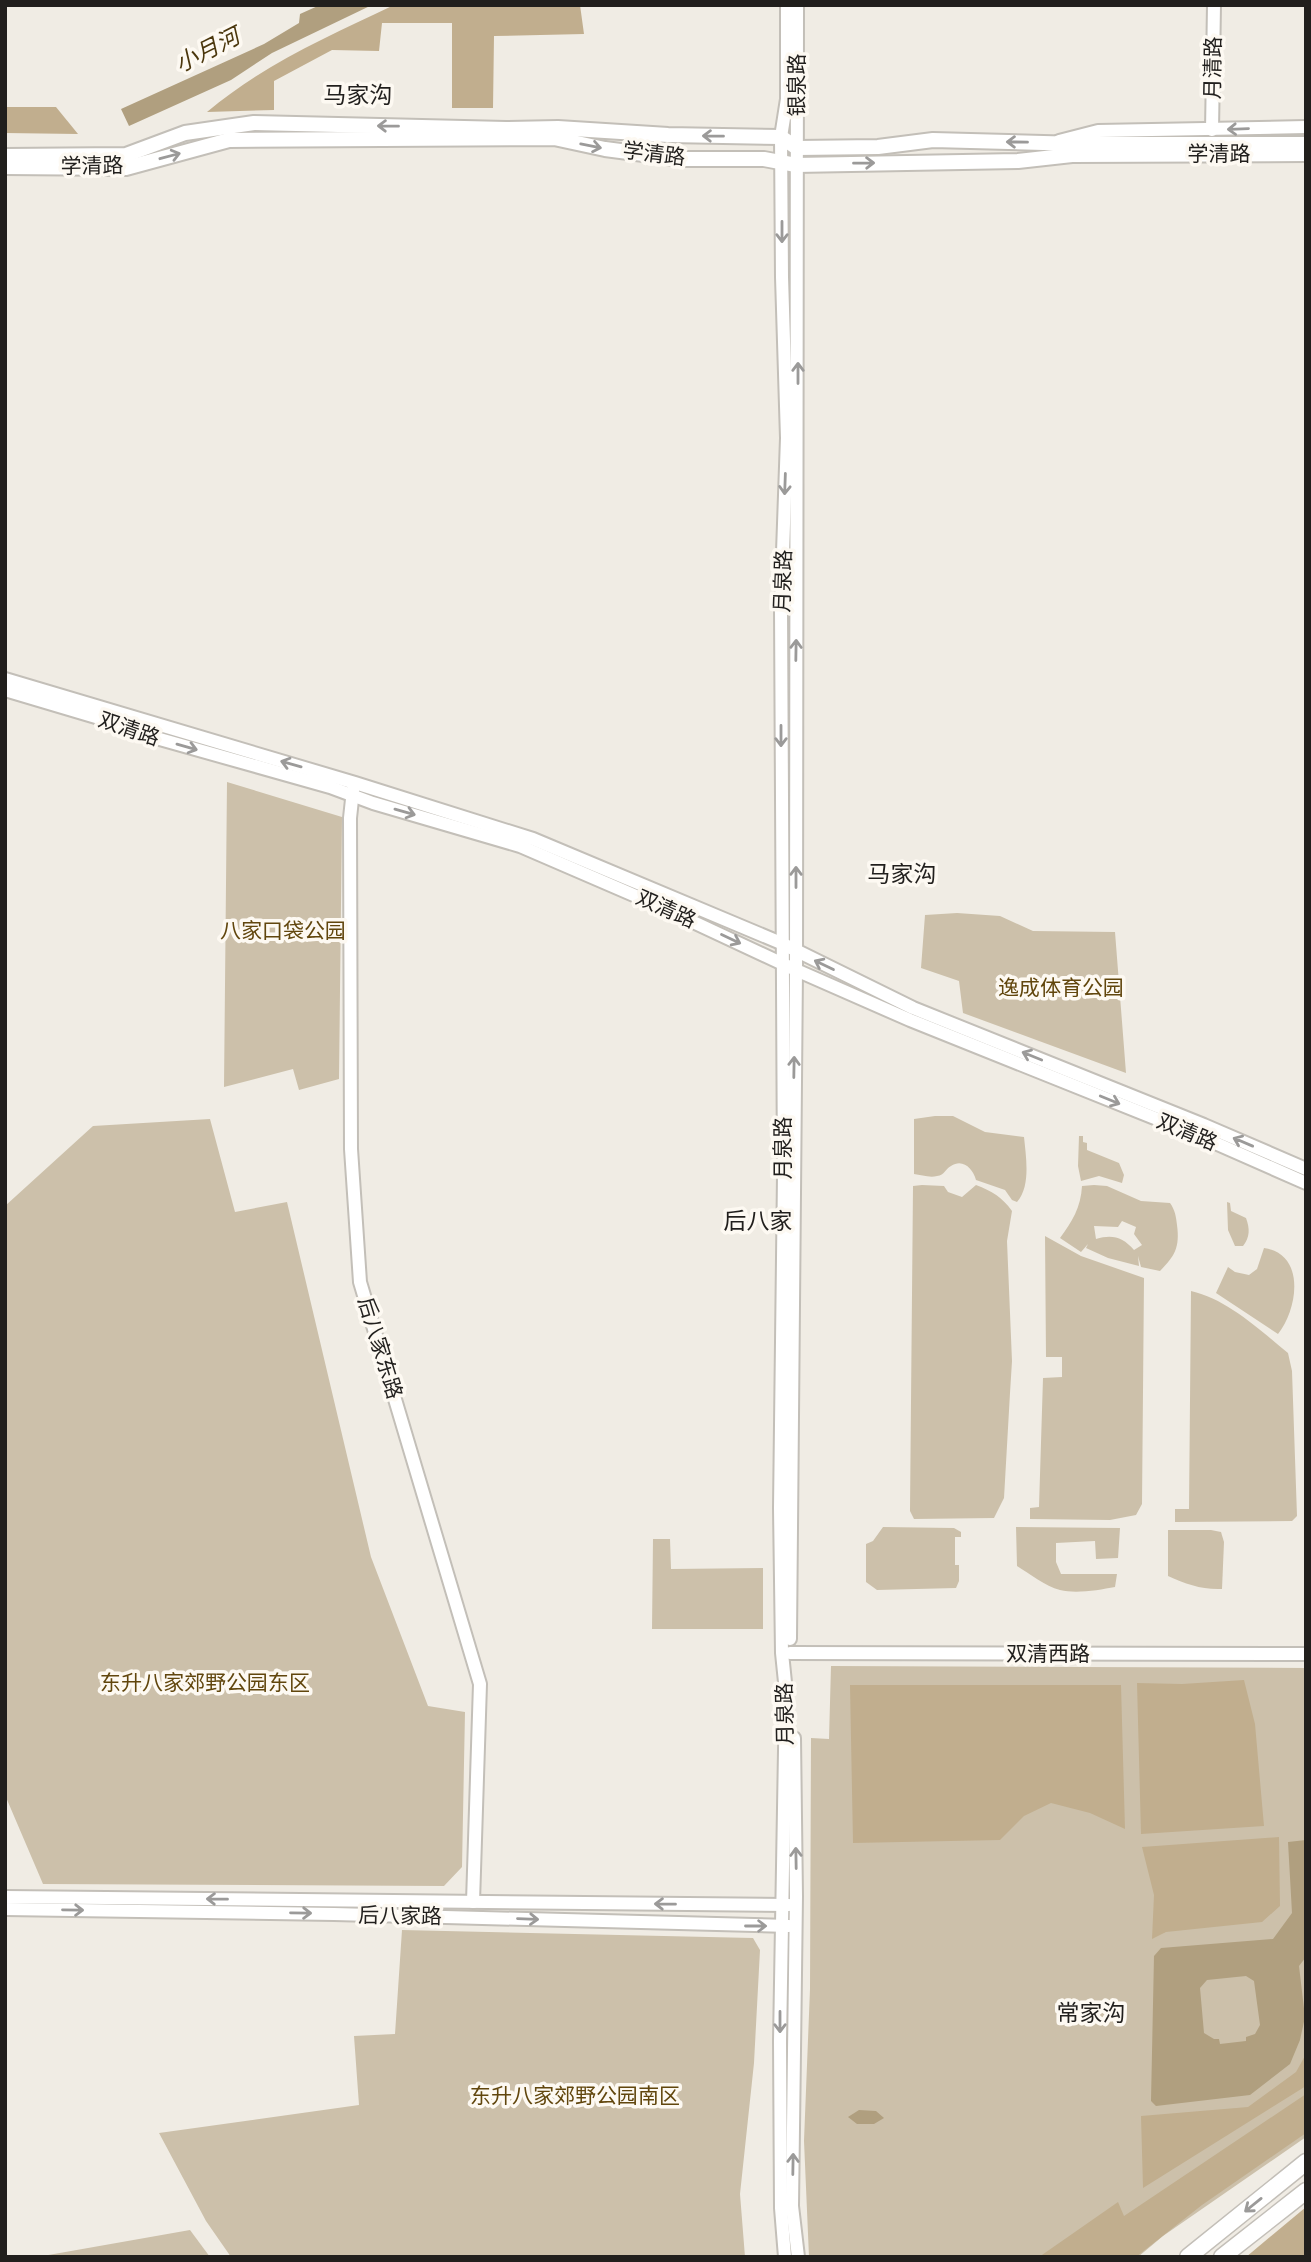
<svg xmlns="http://www.w3.org/2000/svg" width="1311" height="2262" font-family="'Noto Sans','Noto Sans SC',sans-serif">
  <style>
    .green { fill: #ccc0aa; fill-rule: evenodd }
    .forest { fill: #c1ae8e }
    .water { fill: #b09f7f; fill-rule: evenodd }
    .lines { fill: none; stroke-linecap: round; stroke-linejoin: round }
    .secondary-casing { stroke: #c3bfb8; stroke-width: 16 }
    .primary-casing { stroke: #c3bfb8; stroke-width: 18 }
    .highway-casing { stroke: #c3bfb8; stroke-width: 19 }
    .secondary { stroke: #fff; stroke-width: 12 }
    .primary { stroke: #fff; stroke-width: 14 }
    .highway { stroke: #fff; stroke-width: 16 }
    .oneway { stroke: #9b9a99 }
    .labels { text-anchor: middle; stroke-width: 7; stroke-linejoin: round; paint-order: stroke }
    .street-label { font-size: 21px; fill: #211f1d; stroke: #fdf9f2 }
    .park-label { font-size: 21px; fill: #61460d; stroke: #fdf9f2 }
    .water-label { font-size: 23px; font-style: italic; fill: #4b370d; stroke: #fdf9f2 }
    .neighbourhood-label { font-size: 23px; fill: #211f1d; stroke: #fdf9f2 }
  </style>
  <rect width="100%" height="100%" fill="#f0ece4"/>
  <g class="green">
    <polygon points="227,782 342,817 339,1079 299,1090 293,1069 224,1087"/>
    <polygon points="957,913 1000,916 1033,931 1115,932 1126,1073 963,1013 959,981 921,968 925,915"/>
    <path d="M935 1116H953L985 1132 1024 1137C1026 1157 1031 1186 1017 1202L1012 1200 1005 1190 976 1180C973 1169 963 1158 951 1166 945 1169 945 1175 937 1176 930 1178 921 1175 914 1174V1119Z"/>
    <polygon points="210,1119 235,1212 287,1202 371,1557 428,1706 465,1712 462,1867 444,1886 43,1884 5,1795 5,1206 93,1126"/>
    <polygon points="1079,1136 1083,1136 1083,1142 1087,1143 1087,1150 1119,1163 1124,1175 1122,1183 1099,1176 1081,1181 1078,1166"/>
    <path d="M922 1185 944 1186 948 1192 962 1197 976 1185C992 1191 1002 1197 1012 1211L1007 1241 1012 1361 1010 1393 1004 1498 994 1518 914 1519 910 1511 913 1186Z"/>
    <path d="M1094 1185 1107 1186 1141 1201 1170 1203C1175 1210 1176 1216 1177 1225 1180 1247 1175 1256 1160 1271L1141 1267 1138 1256 1139 1266 1108 1258 1086 1248 1088 1244 1081 1252 1060 1238C1072 1222 1081 1207 1082 1186ZM1122 1221 1136 1227 1134 1234 1142 1245 1134 1250C1123 1237 1112 1234 1096 1239L1094 1226 1118 1227Z"/>
    <path d="M1227 1202 1230 1203 1231 1211 1246 1218C1250 1229 1250 1237 1243 1246H1235L1228 1230Z"/>
    <polygon points="1045,1236 1081,1256 1144,1278 1142,1504 1136,1515 1110,1520 1030,1519 1030,1508 1039,1507 1043,1378 1062,1377 1062,1357 1046,1357"/>
    <path d="M1264 1248C1306 1254 1298 1309 1278 1334L1216 1293 1228 1267 1235 1272 1249 1275 1257 1269Z"/>
    <path d="M1191 1291C1227 1299 1260 1330 1288 1353L1292 1371 1297 1516 1292 1521 1175 1522V1509H1189Z"/>
    <polygon points="883,1527 954,1528 961,1532 961,1537 955,1537 955,1565 959,1565 959,1581 956,1588 877,1590 866,1582 866,1544 873,1541"/>
    <path d="M1016 1527 1120 1528 1118 1558 1096 1559 1095 1541 1056 1543V1562L1061 1574H1117L1115 1587C1099 1590 1076 1594 1060 1590 1045 1586 1030 1574 1017 1566Z"/>
    <path d="M1168 1530H1211L1221 1532 1224 1542 1222 1589C1202 1590 1186 1584 1168 1576Z"/>
    <polygon points="653,1539 670,1539 671,1569 763,1568 763,1629 652,1629"/>
    <polygon points="831,1666 1306,1668 1306,2137 1163,2236 1138,2257 809,2257 804,2141 810,1989 811,1738 829,1739"/>
    <polygon points="402,1930 753,1938 760,1950 754,2063 740,2194 745,2257 231,2257 206,2221 159,2133 359,2105 354,2036 395,2034"/>
    <polygon points="190,2230 210,2257 37,2257"/>
  </g>
  <g class="forest">
    <path d="M394 5H580L584 34 494 36 493 108H452V23H382L379 51 332 50 274 81V110L207 112C264 64 327 37 394 5Z"/>
    <polygon points="5,107 56,107 78,134 5,133"/>
    <polygon points="1244,1680 1255,1724 1264,1826 1141,1834 1137,1683 1182,1684"/>
    <polygon points="850,1685 1121,1685 1125,1829 1090,1813 1051,1803 1024,1816 1000,1840 853,1843"/>
    <polygon points="1279,1837 1280,1906 1262,1922 1166,1932 1152,1939 1154,1895 1142,1847"/>
    <polygon points="1306,2054 1306,2086 1143,2188 1141,2116 1248,2107 1296,2072"/>
    <polygon points="1306,2094 1306,2133 1202,2205 1136,2257 1039,2257 1118,2202 1124,2216"/>
    <polygon points="1306,2207 1306,2257 1246,2257"/>
  </g>
  <g class="water">
    <polygon points="320,5 372,5 272,53 231,80 129,126 121,109 264,44 299,23 300,14"/>
    <path d="M1306 1840V1957L1299 1966 1305 2017 1300 2040 1290 2064 1250 2095 1156 2106 1151 2101 1154 1956 1161 1948 1273 1939 1292 1913 1288 1842ZM1246 1976 1254 1981 1260 2025 1255 2034 1246 2037V2041L1220 2044 1219 2039H1214L1204 2033 1200 1988 1207 1980Z"/>
    <polygon points="859,2110 876,2111 884,2118 874,2124 857,2124 848,2117"/>
  </g>
  <g class="lines">
    <g class="secondary-casing">
      <g id="secondary">
        <polyline points="1212,130 1214,5"/>
        <polyline points="1059,141 1098,131 1306,127"/>
        <polyline points="5,679 355,783 533,839 781,943 913,1008 1204,1125 1306,1169"/>
        <polyline points="5,690 116,723 142,734 330,787 373,803 520,846 659,906 796,970 910,1020 1197,1135 1306,1183"/>
        <polyline points="353,790 350,818 351,1149 360,1282 480,1684 473,1902"/>
        <polyline points="790,1639 796,970 797,5"/>
        <polyline points="790,1653 1306,1654"/>
        <polyline points="794,1738 796,1896 792,2206 798,2257"/>
        <polyline points="5,1897 789,1905"/>
        <polyline points="5,1909 334,1914 789,1926"/>
        <polyline points="785,2257 781,2208 780,2041 786,1692 782,1653 780,1508 784,1175 781,609 787,438 782,277 781,137 787,99 787,5"/>
      </g>
    </g>
    <g class="primary-casing">
      <g id="primary">
        <polyline points="5,156 126,155 185,133 254,123 506,129 558,128 668,135 781,137 797,148 878,147 933,140 1080,144 1306,144"/>
        <polyline points="5,167 126,168 229,140 554,138 605,149 682,159 764,159 796,165 1018,161 1072,155 1306,154"/>
      </g>
    </g>
    <g class="highway-casing">
      <g id="highway">
        <polyline points="1188,2257 1306,2162"/>
        <polyline points="1222,2257 1306,2191"/>
      </g>
    </g>
    <use href="#secondary" class="secondary"/>
    <use href="#primary" class="primary"/>
    <use href="#highway" class="highway"/>
  </g>
  <defs><path id="oneway-shaft" d="M-6 0H5M1.5-3L5.5 0L1.5 3" fill="none" stroke-width="1.6" stroke-linecap="round" stroke-linejoin="round" transform="scale(1.75)"/></defs>
  <g class="oneway">
    <use href="#oneway-shaft" transform="translate(388 126) rotate(-179)"/>
    <use href="#oneway-shaft" transform="translate(1238 129) rotate(178)"/>
    <use href="#oneway-shaft" transform="translate(713 136) rotate(-179)"/>
    <use href="#oneway-shaft" transform="translate(1017 142) rotate(-179)"/>
    <use href="#oneway-shaft" transform="translate(591 146) rotate(11)"/>
    <use href="#oneway-shaft" transform="translate(170 156) rotate(-15)"/>
    <use href="#oneway-shaft" transform="translate(864 163) rotate(-1)"/>
    <use href="#oneway-shaft" transform="translate(782 232) rotate(90)"/>
    <use href="#oneway-shaft" transform="translate(798 373) rotate(-90)"/>
    <use href="#oneway-shaft" transform="translate(785 484) rotate(92)"/>
    <use href="#oneway-shaft" transform="translate(796 650) rotate(-89)"/>
    <use href="#oneway-shaft" transform="translate(781 736) rotate(90)"/>
    <use href="#oneway-shaft" transform="translate(187 747) rotate(16)"/>
    <use href="#oneway-shaft" transform="translate(291 764) rotate(-164)"/>
    <use href="#oneway-shaft" transform="translate(405 812) rotate(16)"/>
    <use href="#oneway-shaft" transform="translate(796 877) rotate(-90)"/>
    <use href="#oneway-shaft" transform="translate(731 939) rotate(25)"/>
    <use href="#oneway-shaft" transform="translate(824 965) rotate(-154)"/>
    <use href="#oneway-shaft" transform="translate(1032 1056) rotate(-158)"/>
    <use href="#oneway-shaft" transform="translate(794 1067) rotate(-89)"/>
    <use href="#oneway-shaft" transform="translate(1110 1100) rotate(22)"/>
    <use href="#oneway-shaft" transform="translate(1243 1142) rotate(-157)"/>
    <use href="#oneway-shaft" transform="translate(796 1858) rotate(-91)"/>
    <use href="#oneway-shaft" transform="translate(217 1899) rotate(-179)"/>
    <use href="#oneway-shaft" transform="translate(665 1904) rotate(-179)"/>
    <use href="#oneway-shaft" transform="translate(73 1910) rotate(1)"/>
    <use href="#oneway-shaft" transform="translate(301 1913) rotate(1)"/>
    <use href="#oneway-shaft" transform="translate(528 1919) rotate(2)"/>
    <use href="#oneway-shaft" transform="translate(756 1926)"/>
    <use href="#oneway-shaft" transform="translate(780 2022) rotate(90)"/>
    <use href="#oneway-shaft" transform="translate(793 2164) rotate(-89)"/>
    <use href="#oneway-shaft" transform="translate(1253 2205) rotate(141)"/>
  </g>
  <g class="labels">
    <g class="street-label">
      <text transform="translate(1213 68) rotate(-89)" y="7">月清路</text>
      <text transform="translate(797 85) rotate(-90)" y="7">银泉路</text>
      <text transform="translate(654 154) rotate(7)" y="7">学清路</text>
      <text x="1219" y="161">学清路</text>
      <text transform="translate(92 166) rotate(-1)" y="7">学清路</text>
      <text transform="translate(783 581) rotate(-88)" y="7">月泉路</text>
      <text transform="translate(129 729) rotate(19)" y="7">双清路</text>
      <text transform="translate(666 909) rotate(24)" y="7">双清路</text>
      <text transform="translate(1187 1132) rotate(23)" y="7">双清路</text>
      <text transform="translate(783 1148) rotate(-90)" y="7">月泉路</text>
      <text transform="translate(380 1348) rotate(73)" y="7">后八家东路</text>
      <text x="1048" y="1661">双清西路</text>
      <text transform="translate(785 1714) rotate(-91)" y="7">月泉路</text>
      <text transform="translate(400 1916) rotate(1)" y="7">后八家路</text>
    </g>
    <g class="park-label">
      <text x="283" y="938">八家口袋公园</text>
      <text x="1061" y="995">逸成体育公园</text>
      <text x="205" y="1690">东升八家郊野公园东区</text>
      <text x="575" y="2103">东升八家郊野公园南区</text>
    </g>
    <g class="water-label">
      <text transform="translate(207 50) rotate(-27)" y="8">小月河</text>
    </g>
    <g class="neighbourhood-label">
      <text x="358" y="103">马家沟</text>
      <text x="902" y="882">马家沟</text>
      <text x="758" y="1229">后八家</text>
      <text x="1091" y="2021">常家沟</text>
    </g>
  </g>
  <rect width="1311" height="2262" fill="none" stroke="#211f1d" stroke-width="14"/>
</svg>
